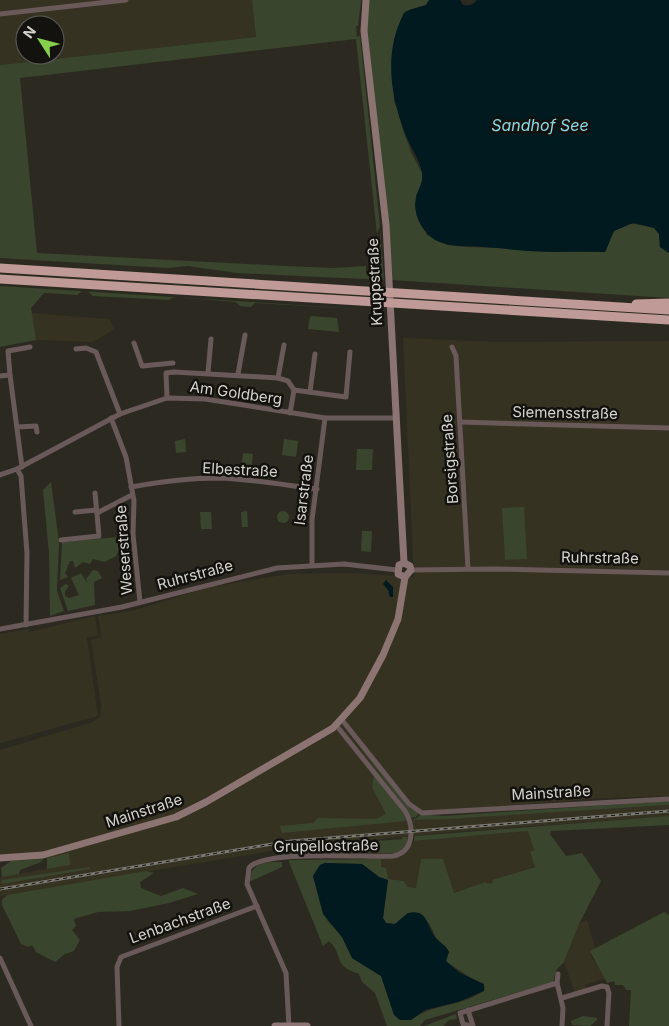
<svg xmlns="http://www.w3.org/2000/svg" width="669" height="1026" font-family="Inter,sans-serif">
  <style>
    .built { fill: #363222; fill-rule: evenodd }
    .green { fill: #3a452d; fill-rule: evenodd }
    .water { fill: #001a1f }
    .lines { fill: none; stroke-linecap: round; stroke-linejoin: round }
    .street { stroke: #695958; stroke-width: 5 }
    .secondary { stroke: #8c7472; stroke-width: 7 }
    .highway { stroke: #bf9a97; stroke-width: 9 }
    .rail-casing { stroke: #7b7971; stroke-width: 3 }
    .rail { stroke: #13120e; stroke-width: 1; stroke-dasharray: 4; stroke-linecap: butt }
    .labels { text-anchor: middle; stroke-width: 5; stroke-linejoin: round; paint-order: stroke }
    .street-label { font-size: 15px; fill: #d5d3cd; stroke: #13120e }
    .water-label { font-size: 16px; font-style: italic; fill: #8dd6e3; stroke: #13120e }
  </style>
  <rect width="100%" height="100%" fill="#2c2a20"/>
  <g class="built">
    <path d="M0 0H252L256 37 0 65ZM25 25H55V55H25Z"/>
    <polygon points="31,313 109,319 114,329 93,342 36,340"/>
    <polygon points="403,338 497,342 669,341 669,796 600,798 419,813 402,821 669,805 669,816 451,832 283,849 0,896 0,877 70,865 48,858 0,862 0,750 93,722 100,717 101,705 91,640 102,637 98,616 132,611 211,587 287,574 350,573 414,577"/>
    <polygon points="95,616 98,635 87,638 98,716 0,743 0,634 28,629 29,632"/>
    <polygon points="528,830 534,850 530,852 535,866 493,880 493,883 487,885 486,883 453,893 421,859 416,888 408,887 404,881 388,879 381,868 381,859 401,856 414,841"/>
    <polygon points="587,920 595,949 590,951 592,958 606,978 585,985 587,990 575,993 564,962 579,924"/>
  </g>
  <g class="green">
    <polygon points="252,0 361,0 358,26 356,26 357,37 360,35 380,226 377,234 356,39 20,78 37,253 286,266 333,268 366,266 366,274 373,274 373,279 380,278 380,229 384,280 237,273 188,266 166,268 0,258 0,65 256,37"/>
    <path d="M369 0H429L426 5 409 10 404 13 394 42V102L400 114 403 130 412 154 422 173V186L416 195 417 213 427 235 447 245 464 247 508 248 529 251 605 252C609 246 609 239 613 233 623 219 640 225 654 228L659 234 660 247 669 253V298L392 280 367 30Z"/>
    <polygon points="0,286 376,310 255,303 251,307 240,306 236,302 174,297 169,300 93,296 88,292 82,291 77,295 44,293 31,308 36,340 0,347"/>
    <polygon points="310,316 337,318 339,332 308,329"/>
    <polygon points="185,439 186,452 176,453 175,441"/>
    <polygon points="284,439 298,441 296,457 282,455"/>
    <polygon points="357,449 373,449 372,470 356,470"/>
    <polygon points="243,453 253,454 251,474 240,473"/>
    <polygon points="51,482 59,542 57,591 64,611 50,616 49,553 43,490"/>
    <polygon points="524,507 527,559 505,560 502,508"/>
    <polygon points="247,511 248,527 242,527 241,512"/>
    <circle cx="283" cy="517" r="6"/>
    <polygon points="200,512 211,512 212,529 201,529"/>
    <polygon points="362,531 372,531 371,552 361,551"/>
    <polygon points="129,536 130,543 122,546 116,556 105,562 93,559 90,564 83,562 75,568 73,561 70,561 65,573 68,577 60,580 62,542"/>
    <polygon points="93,570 98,571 102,578 94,582 95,605 68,611 60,588 66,584 69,586 65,591 65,596 69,598 79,595 71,578 81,573 87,583 86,579"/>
    <polygon points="353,738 409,808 419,813 416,817 410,818 407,810"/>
    <polygon points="374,775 405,815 406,821 282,833 280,826 313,823 318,818 376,819 386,814 372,787"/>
    <polygon points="669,801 669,805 449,819 410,820 417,818 421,814 443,816"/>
    <path d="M669 816V825L551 831 550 834 566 856 582 853 601 881 579 924 564 962 557 969 553 982 425 1020 420 1026H387L375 993 362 982 359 974C331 965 345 956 329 941L323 946 289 862V860L381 859V867L386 868 388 879 404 881 408 887 416 888 421 859H443L454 893 486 882 487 884 493 883 492 880 535 867 530 852 534 850 528 831 414 841 415 836ZM325 863 362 864 379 877 388 880 383 918 386 923 395 924 408 913 429 923 436 938 449 952 445 961 485 987 484 990C463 1007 433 1003 411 1020L381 976 352 958 342 937 327 920 313 876 320 865Z"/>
    <path d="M402 837H408C407 846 404 848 396 853H311L276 856 288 853V848L402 839Z"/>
    <polygon points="69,853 70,865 47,869 47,858"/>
    <polygon points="43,859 41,862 20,870 19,874 2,877 1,868 11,861"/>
    <path d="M282 862V867L249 882C251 862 265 862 282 862Z"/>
    <polygon points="90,867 90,869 2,884 2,880"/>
    <polygon points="146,871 154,873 140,882 141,888 161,896 183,888 198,894 169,903 130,911 98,912 74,919 76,926 72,930 80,940 74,951 65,954 55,962 36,952 32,945 28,947 21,944 2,905 2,900 7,895"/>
    <polygon points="664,912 669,915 669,1026 629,1026 631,990 626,990 623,985 615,985 614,981 607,983 590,951"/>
    <polygon points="456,1014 457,1019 449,1020 443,1026 424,1026"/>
    <polygon points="583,1016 597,1018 597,1020 590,1026 572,1025 571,1021"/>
  </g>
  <g class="water">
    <path d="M429 0H460L463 5C469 6 473 5 477 0H669V253L660 247 659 234 654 228 633 223 614 231 605 252C579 251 554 253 529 251 514 250 499 248 483 247 466 245 451 248 435 240 422 232 412 213 416 198 418 188 424 183 422 172 419 158 409 145 404 131 390 93 384 51 404 13L409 10 426 5Z"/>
    <polygon points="386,580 393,587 393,597 390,597 388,590 383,584"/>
    <path d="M325 863 362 864 379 877 388 880 383 918 386 923 395 924 408 913C428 909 426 925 435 937 440 943 446 945 449 952L446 961 460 973 484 984V991L458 1002 425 1010 411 1020H400L394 1015 381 976 352 958 342 937 323 914 313 876 320 865Z"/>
  </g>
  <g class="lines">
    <g class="street">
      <polyline points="0,14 126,0"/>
      <polyline points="134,343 142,366 173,363"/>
      <polyline points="284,345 278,378 288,381 294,390"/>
      <polyline points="452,347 456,356 468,569"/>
      <polyline points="76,349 86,348 96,352 120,414"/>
      <polyline points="208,373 211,339"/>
      <polyline points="238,374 245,335"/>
      <polyline points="10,375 8,351 30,347"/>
      <polyline points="0,376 10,375 22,467"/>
      <polyline points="310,392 315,354"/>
      <polyline points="167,398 166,373 174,372 278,378"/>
      <polyline points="290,413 294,390 346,397 350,352"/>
      <polyline points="111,418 126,457 134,501 133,534 140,602"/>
      <polyline points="460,422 669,428"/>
      <polyline points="17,427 36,426 37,432"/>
      <polyline points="17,469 21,476 27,553 26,625"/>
      <polyline points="0,475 17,469 120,414 167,398 205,399 325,418 396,418"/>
      <path d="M131 487C159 482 189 478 218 478 252 479 284 485 317 489"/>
      <polyline points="75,512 97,510"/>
      <polyline points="97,513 132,495"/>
      <polyline points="61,540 99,536 95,493"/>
      <polyline points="312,564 312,520 325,418"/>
      <polyline points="411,570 496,569 669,573"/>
      <polyline points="0,629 122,607 277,568 344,564 397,570"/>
      <polyline points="342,720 409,804 422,813 669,799"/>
      <polyline points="0,958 31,1026"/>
      <polyline points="558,974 557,983 563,1008 562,1026"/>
      <polyline points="562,998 602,986 607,987 609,993 607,1026"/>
      <polyline points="468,1010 473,1026"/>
      <polyline points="119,1026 117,967 121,957 257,906"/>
      <path d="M289 1026 286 973 247 884 249 868C263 849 367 858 393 856 415 852 414 826 405 811L336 725"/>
      <polyline points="471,1026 463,1024 460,1013 557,983"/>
    </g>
    <g class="secondary">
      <polyline points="366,0 364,31 386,225 404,563"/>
      <polyline points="404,563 399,565 398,574 405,577"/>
      <polyline points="404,563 410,566 411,570 405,577"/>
      <polyline points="0,858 43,855 176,817 206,802 333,728 360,698 383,655 398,619 405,577"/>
      <polyline points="275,1026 307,1026"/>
    </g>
    <g class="highway">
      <polyline points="0,268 669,310"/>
      <polyline points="0,279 669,320"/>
      <polyline points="636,304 669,303"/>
    </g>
    <g class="rail-casing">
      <polyline id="rail" points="0,889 291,841 669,811"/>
    </g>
    <use href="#rail" class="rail"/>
  </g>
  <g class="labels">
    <g class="street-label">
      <text transform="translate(375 282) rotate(-93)" y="5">Kruppstraße</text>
      <text transform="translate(236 393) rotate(8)" y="5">Am Goldberg</text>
      <text transform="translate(565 413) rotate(1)" y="5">Siemensstraße</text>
      <text transform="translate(450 459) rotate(-94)" y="5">Borsigstraße</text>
      <text transform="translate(240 470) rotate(3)" y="5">Elbestraße</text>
      <text transform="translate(304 490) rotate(-83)" y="5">Isarstraße</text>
      <text transform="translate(124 550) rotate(-94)" y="5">Weserstraße</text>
      <text transform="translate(600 558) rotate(1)" y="5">Ruhrstraße</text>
      <text transform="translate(195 575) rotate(-15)" y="5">Ruhrstraße</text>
      <text transform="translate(551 793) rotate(-3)" y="5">Mainstraße</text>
      <text transform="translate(144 811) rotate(-18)" y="5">Mainstraße</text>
      <text transform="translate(326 846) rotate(-1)" y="5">Grupellostraße</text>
      <text transform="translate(180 921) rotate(-20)" y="5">Lenbachstraße</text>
    </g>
    <g class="water-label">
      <text x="540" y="131">Sandhof See</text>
    </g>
  </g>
  <g transform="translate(40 40) rotate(306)"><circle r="24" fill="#13120e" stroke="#615f5a"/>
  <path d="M0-4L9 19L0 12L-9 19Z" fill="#85cf4d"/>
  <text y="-8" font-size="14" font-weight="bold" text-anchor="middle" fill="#d5d3cd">N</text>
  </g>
</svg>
